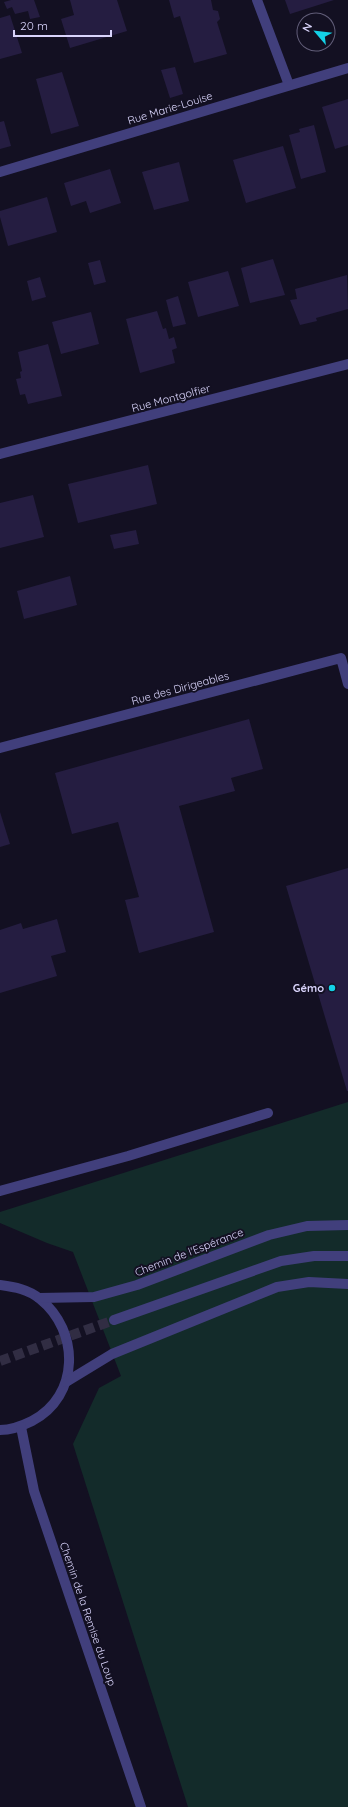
<svg xmlns="http://www.w3.org/2000/svg" width="348" height="1807" font-family="Quicksand,sans-serif">
  <style>
    .green { fill: #132b2a }
    .building { fill: #251d41 }
    .lines { fill: none; stroke-linecap: round; stroke-linejoin: round }
    .minor-tunnel { stroke: #312d43; stroke-width: 10; stroke-dasharray: 10 5; stroke-linecap: butt }
    .minor { stroke: #413f7c; stroke-width: 10 }
    .poi-dot { fill: #14d1e7; stroke: #131022; stroke-width: 1.5 }
    .labels { text-anchor: middle; stroke-width: 4; stroke-linejoin: round; paint-order: stroke }
    .street-label { font-size: 11px; fill: #d9d4fb; stroke: #131022 }
    .poi-label { font-size: 11px; font-weight: bold; fill: #d9d4fb; stroke: #131022; text-anchor: end }
  </style>
  <rect width="100%" height="100%" fill="#131022"/>
  <polygon class="green" points="348,1102 348,1807 188,1807 73,1444 99,1388 121,1376 73,1252 47,1243 0,1223 0,1212"/>
  <g class="building">
    <polygon points="11,0 34,0 40,17 30,19 28,11 15,14 12,7 7,9 4,2"/>
    <polygon points="70,0 117,0 127,31 70,48 61,19 74,15"/>
    <polygon points="169,0 211,0 213,10 218,11 220,19 217,22 227,54 194,63 180,16 174,18"/>
    <polygon points="285,0 334,0 290,14"/>
    <polygon points="10,15 22,53 0,59 0,18"/>
    <polygon points="175,67 183,94 170,98 161,70"/>
    <polygon points="62,72 79,126 51,134 36,79"/>
    <polygon points="348,99 348,145 335,149 322,107"/>
    <polygon points="4,121 11,146 0,149 0,122"/>
    <polygon points="314,125 326,172 301,179 289,135 300,132 299,129"/>
    <polygon points="283,146 296,188 246,203 233,160"/>
    <polygon points="179,162 189,201 154,210 142,172"/>
    <polygon points="110,169 121,203 90,213 86,201 71,206 64,183"/>
    <polygon points="47,197 57,232 8,246 0,217 0,211"/>
    <polygon points="273,259 285,295 250,303 241,268"/>
    <polygon points="100,260 106,282 94,285 88,263"/>
    <polygon points="228,271 239,306 198,317 188,282"/>
    <polygon points="347,275 348,309 316,318 317,321 300,325 290,300 297,299 295,289"/>
    <polygon points="40,277 46,297 32,301 27,281"/>
    <polygon points="178,296 186,324 173,327 166,300"/>
    <polygon points="157,311 163,329 166,328 169,339 174,337 177,348 172,350 175,363 140,373 126,319"/>
    <polygon points="91,312 99,344 61,354 52,322"/>
    <polygon points="48,344 62,396 28,404 25,394 20,395 16,379 21,378 20,372 22,371 18,352"/>
    <polygon points="148,465 157,504 78,523 68,484"/>
    <polygon points="33,495 44,537 0,548 0,503"/>
    <polygon points="136,530 139,544 114,549 110,535"/>
    <polygon points="70,576 77,605 24,619 17,591"/>
    <polygon points="249,719 263,769 231,778 235,791 179,806 214,932 139,953 125,900 139,897 118,822 72,834 55,773"/>
    <polygon points="0,812 10,844 0,847"/>
    <polygon points="348,868 348,1091 347,1091 286,886"/>
    <polygon points="57,919 66,952 51,956 57,976 0,993 0,930 21,923 23,929"/>
  </g>
  <g class="lines">
    <polyline class="minor-tunnel" points="0,1361 114,1320"/>
    <g class="minor">
      <polyline points="257,0 289,85"/>
      <polyline points="0,172 348,68"/>
      <polyline points="0,454 348,364"/>
      <polyline points="0,748 341,658 348,684"/>
      <polyline points="0,1191 128,1156 268,1113"/>
      <path d="M0 1285C14 1287 28 1289 40 1299 80 1331 80 1396 32 1421 22 1426 11 1430 0 1430"/>
      <polyline points="39,1298 94,1297 137,1285 269,1235 307,1226 348,1225"/>
      <polyline points="114,1320 281,1261 314,1256 348,1256"/>
      <polyline points="66,1382 112,1354 277,1287 309,1282 348,1284"/>
      <polyline points="21,1427 34,1491 141,1807"/>
    </g>
  </g>
  <circle class="poi-dot" cx="332" cy="988" r="4"/>
  <g class="labels">
    <g class="street-label">
      <text transform="translate(170 108) rotate(-17)" y="4">Rue Marie-Louise</text>
      <text transform="translate(171 398) rotate(-15)" y="4">Rue Montgolfier</text>
      <text transform="translate(180 688) rotate(-15)" y="4">Rue des Dirigeables</text>
      <text transform="translate(189 1252) rotate(-21)" y="4">Chemin de l'Espérance</text>
      <text transform="translate(88 1614) rotate(71)" y="4">Chemin de la Remise du Loup</text>
    </g>
    <g class="poi-label">
      <text x="324" y="992">Gémo</text>
    </g>
  </g>
  <g transform="translate(316 32) rotate(298)"><circle r="19" fill="#131022" stroke="#625e79"/>
  <path d="M0-3L7 15L0 10L-7 15Z" fill="#14d1e7"/>
  <text y="-6" font-size="11" font-weight="bold" text-anchor="middle" fill="#d9d4fb">N</text>
  </g>
  <path d="M14 30v6h97v-6" fill="none" stroke="#d9d4fb" stroke-width="2"/>
  <text x="20" y="30" font-size="12" fill="#d9d4fb" stroke="#131022" stroke-width="3" paint-order="stroke">20 m</text>
</svg>
